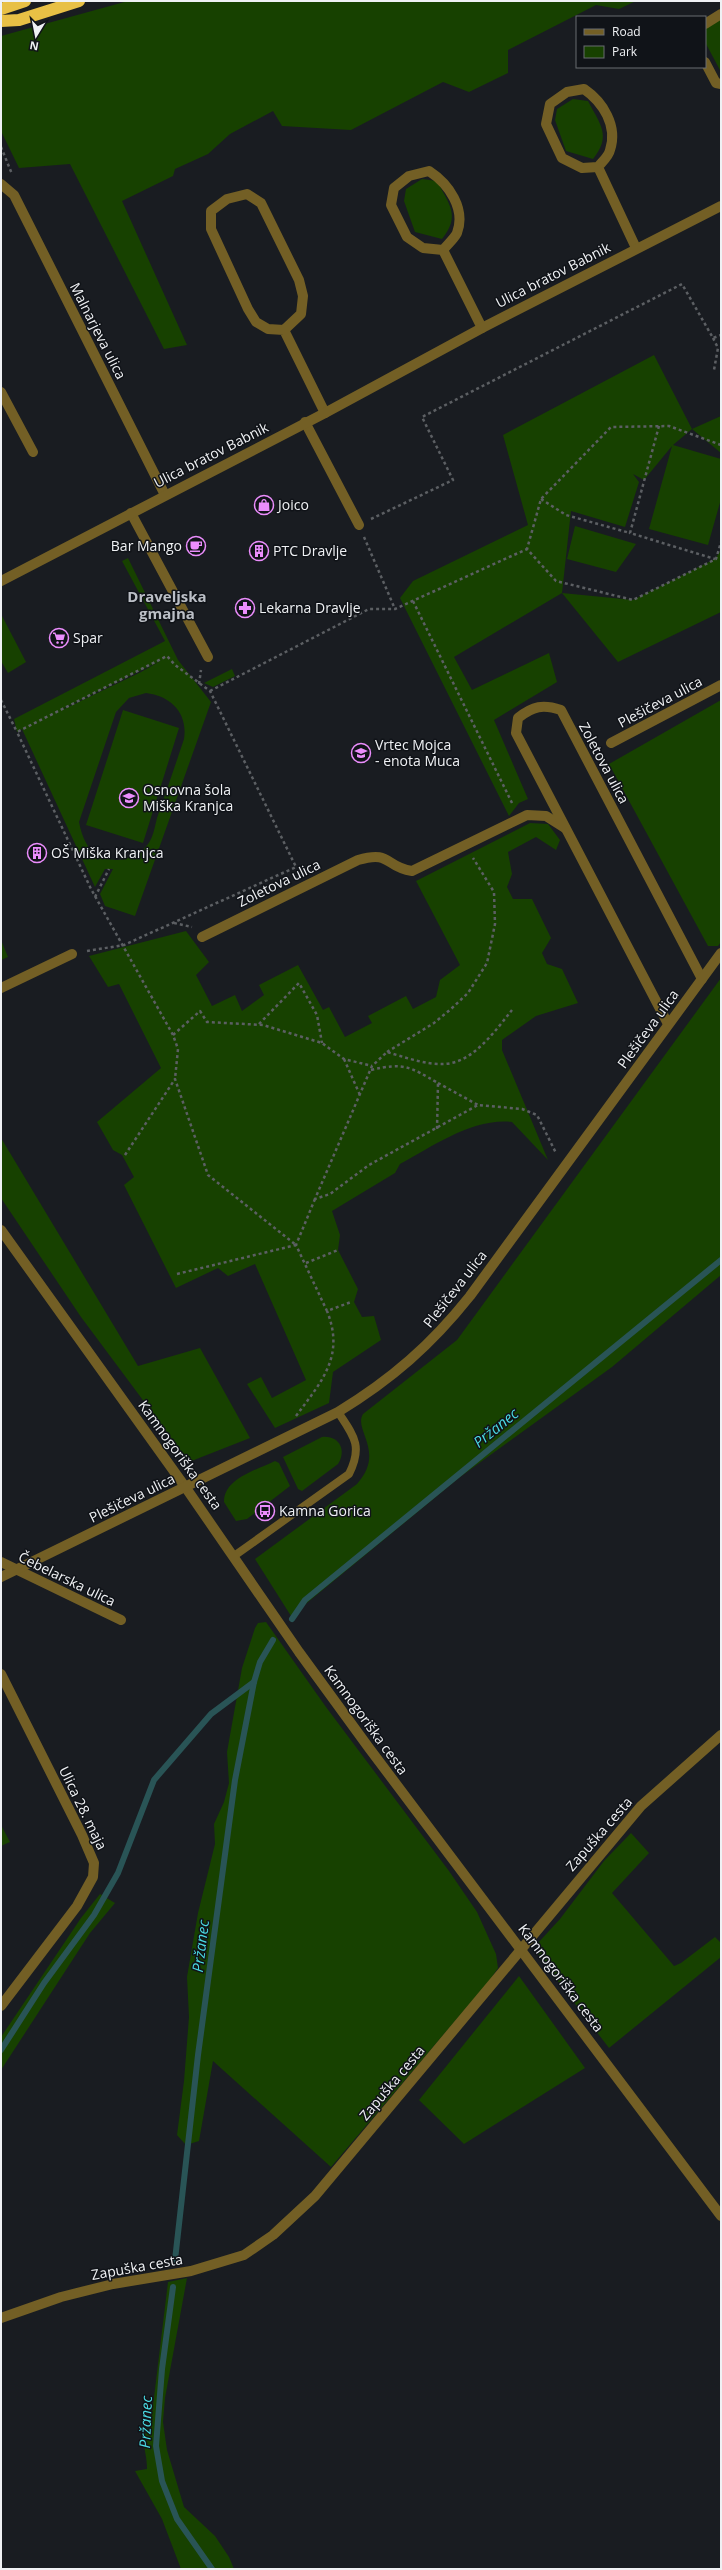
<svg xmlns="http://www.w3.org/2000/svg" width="722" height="2570" font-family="'Open Sans',sans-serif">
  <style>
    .green { fill: #174100; fill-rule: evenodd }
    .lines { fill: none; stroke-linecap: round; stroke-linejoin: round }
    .stream { stroke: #295456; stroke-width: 6 }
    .path { stroke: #5c5f63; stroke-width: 2.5; stroke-dasharray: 3 3; stroke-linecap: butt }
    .lane { stroke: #735f25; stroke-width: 8 }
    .street { stroke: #735f25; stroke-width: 10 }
    .highway { stroke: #e8c045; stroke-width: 12 }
    .labels { text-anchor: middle; stroke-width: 3; stroke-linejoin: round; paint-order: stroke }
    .street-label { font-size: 14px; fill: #eff1f4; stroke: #101318 }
    .poi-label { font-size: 14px; fill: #eff1f4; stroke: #101318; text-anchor: start }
    .neighbourhood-label { font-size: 15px; font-weight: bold; fill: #bbbfc6; stroke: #101318 }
    .water-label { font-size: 15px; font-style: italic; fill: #4ad9e1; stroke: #101318 }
  </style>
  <rect width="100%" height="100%" fill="#191c21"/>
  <g class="green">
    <polygon points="128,1 636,1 619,9 596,5 508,50 508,73 469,92 443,82 351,130 282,126 273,111 230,134 208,154 175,169 173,176 122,201 187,345 164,349 70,164 19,168 1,131 1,36"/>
    <polygon points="721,14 721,72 705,42 705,26"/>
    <path d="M573 99 588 101C600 124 612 136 593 159L566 151 555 120 557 109Z"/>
    <path d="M422 179 437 181C449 204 461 216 442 239L415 232 404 201 406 189Z"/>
    <polygon points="654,355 692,429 721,416 721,453 692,429 673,445 721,459 721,499 708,545 649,529 672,446 644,480 633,474 639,482 625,527 571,511 562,593 633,600 715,559 721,550 721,612 618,662 562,593 454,657 472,690 549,653 557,682 494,720 528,799 519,803 509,816 400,598 413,581 528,525 503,435"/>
    <polygon points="575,526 636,544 616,572 567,559"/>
    <path d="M128 558 178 660 211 702 135 916 105 906 100 894 113 869H105L95 887 22 729 17 732 14 719 165 641 122 561ZM162 660 141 672 64 709V708ZM146 693C171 696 188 713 184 739 175 766 166 792 157 818 155 826 153 838 148 844 137 858 120 863 104 858 88 853 82 837 79 822L116 712 129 698Z"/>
    <polygon points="1,614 26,662 8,673 1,661"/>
    <polygon points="232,669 235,676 213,687 204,683"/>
    <polygon points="721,700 721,942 718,946 708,946 609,764"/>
    <polygon points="123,710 179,728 143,843 86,825"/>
    <path d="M530 823 548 824 560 840 556 850 536 837 508 852 512 874 507 887 513 899H532L551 938 542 953 547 964 562 969 578 1003 536 1016 502 1040V1050L548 1160 512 1122C472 1118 434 1146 400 1164L395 1173 332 1211 340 1235 338 1250 358 1289 354 1302 362 1317 374 1316 381 1340 333 1372 329 1403 275 1428 247 1384 261 1377 272 1398 306 1380 255 1264 228 1276 218 1268 176 1288 124 1185 134 1177 122 1155 113 1150 97 1122 161 1068 119 984 108 987 89 956 186 931 209 962 196 975 212 1006 235 995 242 1011 264 995 259 985 298 965 323 1010 329 1007 345 1037 372 1023 368 1016 406 996 413 1009 436 997 440 980 460 965 416 881Z"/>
    <polygon points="1,940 8,957 1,960"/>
    <path d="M721 978V1275L612 1367 460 1477 291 1616 255 1559 357 1484C386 1452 353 1430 363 1414L457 1340Z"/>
    <polygon points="1,1138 138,1366 200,1348 250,1438 189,1462 81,1317 1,1198"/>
    <path d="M322 1437C339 1435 347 1450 338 1464L302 1491 298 1489 283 1457Z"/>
    <path d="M275 1461 279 1463 290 1486 247 1519 236 1521 224 1502C224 1478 257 1470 275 1461Z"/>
    <polygon points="266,1622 326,1707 449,1871 477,1912 496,1954 498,1968 489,1981 331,2167 213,2061 199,2141 186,2145 177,2135 184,2081 189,2017 187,1977 198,1913 215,1844 214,1824 224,1802 229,1783 227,1752 242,1668 255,1628 258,1623"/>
    <polygon points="1,1825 10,1842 1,1846"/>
    <polygon points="631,1833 649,1853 612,1893 674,1966 681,1963 715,1937 721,1943 721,1957 609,2048 540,1958 537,1951 538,1943 560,1919 604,1861"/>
    <polygon points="100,1894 115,1903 90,1933 1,2070 1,2037 81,1918"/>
    <polygon points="519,1976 585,2068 464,2144 419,2100"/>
    <path d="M187 2278 165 2398 163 2422 167 2450 184 2507 215 2536 229 2557 234 2569H181L162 2519 135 2471 147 2469C147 2448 138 2442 151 2422L168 2282Z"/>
  </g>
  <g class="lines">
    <g class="stream">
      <polyline points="292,1619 305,1600 721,1260"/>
      <polyline points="1,2050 44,1983 94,1915 118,1873 154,1780 211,1714 254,1682"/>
      <polyline points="175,2260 198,2055 235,1780 254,1682 260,1662 273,1640"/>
      <polyline points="173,2287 162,2369 156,2446 162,2481 177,2519 212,2569"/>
    </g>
    <g class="path">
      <polyline points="1,147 12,174"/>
      <polyline points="713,338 718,348 714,370"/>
      <polyline points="659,426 630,533 715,559"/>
      <polyline points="721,445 669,426 611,427 541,499 527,549 556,581 633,600 716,559 721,542"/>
      <polyline points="541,499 566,515 630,533"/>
      <polyline points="371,519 453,480 422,417 682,284 713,338 721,335"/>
      <polyline points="364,537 395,609"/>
      <polyline points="413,601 513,805"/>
      <polyline points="199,684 201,670"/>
      <polyline points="210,691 369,609 395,609 527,549"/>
      <polyline points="1,700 17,732"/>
      <polyline points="95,897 109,869"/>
      <polyline points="174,923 192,927"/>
      <polyline points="87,951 124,945 296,867 210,691 175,665 167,656 17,732 91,889 173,1035 178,1049 175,1079"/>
      <path d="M512 1010C495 1031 473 1063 444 1064 426 1065 404 1057 387 1052L372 1066 315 1199 330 1194 369 1165 478 1105 522 1109 537 1115 556 1153"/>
      <polyline points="259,1024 299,983 317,1015 322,1043"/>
      <polyline points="173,1035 200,1011 207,1022 263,1025 322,1043 344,1059 372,1066"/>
      <polyline points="387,1052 434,1023 451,1009 468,993 487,963 495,924 494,892 473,858"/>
      <polyline points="344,1059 360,1095"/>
      <path d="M371 1070C404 1062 410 1067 438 1083L437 1130"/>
      <polyline points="438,1083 478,1105"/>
      <polyline points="125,1155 175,1079 208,1175 296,1245"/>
      <polyline points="315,1199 296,1245 327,1311 351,1302"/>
      <polyline points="306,1263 338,1250"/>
      <polyline points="177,1274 296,1245"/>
      <path d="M296 1416C322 1381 345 1356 327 1311"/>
    </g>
    <path class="lane" d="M234 1556 349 1474C363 1446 354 1436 338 1412"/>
    <g class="street">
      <polyline points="705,24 721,14"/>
      <polyline points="705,62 716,83 721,84"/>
      <path d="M598 167C602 162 609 156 610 150 618 126 603 102 584 89L567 92 550 104 546 124 562 158 582 168 598 167 636 248"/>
      <polyline points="1,184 14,195 165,495"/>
      <path d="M443 250C447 245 454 239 457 233 466 209 449 184 429 171L409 176 394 188 391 205 407 237 423 248 443 250 482 328"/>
      <polyline points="284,330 301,314 303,296 299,280 261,203 247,194 227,199 211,211 211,229 248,309 256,322 268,329 284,330 325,413"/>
      <polyline points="1,392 33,452"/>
      <polyline points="305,422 359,525"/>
      <polyline points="131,513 208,657"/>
      <polyline points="1,581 325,413 482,328 721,206"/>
      <polyline points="611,743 721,685"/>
      <path d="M202 937 358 860C392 850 384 867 412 871L527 815 546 816 565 828"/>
      <polyline points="1,988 72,954"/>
      <path d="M668 1024 516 733 518 718C533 706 543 704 561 710L702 979"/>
      <polyline points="1,1230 186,1488 299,1652 369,1748 721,2216"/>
      <polyline points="1,1562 121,1620"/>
      <path d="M1 1577 338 1412C392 1379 431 1345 470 1296L721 953"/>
      <polyline points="1,1674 82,1835 94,1863 93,1877 77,1906 1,2006"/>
      <polyline points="1,2318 61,2297 113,2284 191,2271 244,2255 273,2235 315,2196 641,1806 721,1735"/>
    </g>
    <g class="highway">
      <polyline points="1,9 25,1"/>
      <polyline points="1,21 19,20 79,1"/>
    </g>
  </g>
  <defs>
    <g id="shop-ring" transform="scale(1)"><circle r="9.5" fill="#101318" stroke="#eb8dfc" stroke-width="1.5"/><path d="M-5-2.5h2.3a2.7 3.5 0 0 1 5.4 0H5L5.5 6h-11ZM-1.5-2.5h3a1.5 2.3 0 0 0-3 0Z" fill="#eb8dfc"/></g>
    <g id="cafe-ring" transform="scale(1)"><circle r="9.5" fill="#101318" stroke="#eb8dfc" stroke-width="1.5"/><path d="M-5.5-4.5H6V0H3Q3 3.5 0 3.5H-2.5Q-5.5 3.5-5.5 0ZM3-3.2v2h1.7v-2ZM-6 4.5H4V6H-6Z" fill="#eb8dfc"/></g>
    <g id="building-ring" transform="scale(1)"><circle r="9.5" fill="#101318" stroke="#eb8dfc" stroke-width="1.5"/><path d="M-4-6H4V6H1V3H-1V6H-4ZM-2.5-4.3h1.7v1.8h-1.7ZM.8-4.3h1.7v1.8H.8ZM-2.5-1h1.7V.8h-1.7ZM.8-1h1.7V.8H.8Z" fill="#eb8dfc"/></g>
    <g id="pharmacy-ring" transform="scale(1)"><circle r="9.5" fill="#101318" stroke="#eb8dfc" stroke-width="1.5"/><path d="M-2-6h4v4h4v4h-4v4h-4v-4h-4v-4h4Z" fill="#eb8dfc"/></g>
    <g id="supermarket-ring" transform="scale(1)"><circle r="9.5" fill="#101318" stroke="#eb8dfc" stroke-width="1.5"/><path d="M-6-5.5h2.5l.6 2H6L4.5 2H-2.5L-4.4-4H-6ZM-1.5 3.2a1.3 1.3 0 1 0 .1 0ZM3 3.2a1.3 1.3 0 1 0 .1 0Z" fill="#eb8dfc"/></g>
    <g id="school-ring" transform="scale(1)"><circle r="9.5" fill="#101318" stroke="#eb8dfc" stroke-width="1.5"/><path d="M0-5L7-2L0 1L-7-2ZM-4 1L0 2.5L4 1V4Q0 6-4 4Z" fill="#eb8dfc"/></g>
    <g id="bus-ring" transform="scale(1)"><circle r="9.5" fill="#101318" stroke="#eb8dfc" stroke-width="1.5"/><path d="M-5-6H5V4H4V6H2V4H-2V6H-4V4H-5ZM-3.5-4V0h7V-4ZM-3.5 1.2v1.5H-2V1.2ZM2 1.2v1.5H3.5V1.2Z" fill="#eb8dfc"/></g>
  </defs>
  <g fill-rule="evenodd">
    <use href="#shop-ring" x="264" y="505"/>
    <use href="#cafe-ring" x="196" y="546"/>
    <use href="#building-ring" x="259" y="551"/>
    <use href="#pharmacy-ring" x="245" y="608"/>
    <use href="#supermarket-ring" x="59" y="638"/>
    <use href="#school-ring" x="361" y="753"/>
    <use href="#school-ring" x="129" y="798"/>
    <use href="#building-ring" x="37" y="853"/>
    <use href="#bus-ring" x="265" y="1511"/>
  </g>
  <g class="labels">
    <g class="street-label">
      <text transform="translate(553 275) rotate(-27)" y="5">Ulica bratov Babnik</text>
      <text transform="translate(98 331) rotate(63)" y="5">Malnarjeva ulica</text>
      <text transform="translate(211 455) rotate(-27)" y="5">Ulica bratov Babnik</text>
      <text transform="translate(660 702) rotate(-28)" y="5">Plešičeva ulica</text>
      <text transform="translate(604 763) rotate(62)" y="5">Zoletova ulica</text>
      <text transform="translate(279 883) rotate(-26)" y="5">Zoletova ulica</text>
      <text transform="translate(648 1029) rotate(-54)" y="5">Plešičeva ulica</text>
      <text transform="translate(455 1289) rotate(-52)" y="5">Plešičeva ulica</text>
      <text transform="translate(180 1455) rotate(54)" y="5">Kamnogoriška cesta</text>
      <text transform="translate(132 1498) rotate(-26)" y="5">Plešičeva ulica</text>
      <text transform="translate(67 1579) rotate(26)" y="5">Čebelarska ulica</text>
      <text transform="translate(366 1720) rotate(54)" y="5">Kamnogoriška cesta</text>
      <text transform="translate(83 1808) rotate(64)" y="5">Ulica 28. maja</text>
      <text transform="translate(599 1834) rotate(-49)" y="5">Zapuška cesta</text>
      <text transform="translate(561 1978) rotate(53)" y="5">Kamnogoriška cesta</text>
      <text transform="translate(392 2083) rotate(-50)" y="5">Zapuška cesta</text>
      <text transform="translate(137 2267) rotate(-10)" y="5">Zapuška cesta</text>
    </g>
    <g class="poi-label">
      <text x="278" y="510">Joico</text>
      <text x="182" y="551" text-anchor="end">Bar Mango</text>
      <text x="273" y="556">PTC Dravlje</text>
      <text x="259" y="613">Lekarna Dravlje</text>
      <text x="73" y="643">Spar</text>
      <text x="375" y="750">Vrtec Mojca<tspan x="375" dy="16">- enota Muca</tspan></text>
      <text x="143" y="795">Osnovna šola<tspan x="143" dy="16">Miška Kranjca</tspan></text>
      <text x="51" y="858">OŠ Miška Kranjca</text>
      <text x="279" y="1516">Kamna Gorica</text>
    </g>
    <g class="neighbourhood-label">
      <text x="167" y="602">Draveljska<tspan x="167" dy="17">gmajna</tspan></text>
    </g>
    <g class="water-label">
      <text transform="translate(496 1428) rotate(-39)" y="5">Pržanec</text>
      <text transform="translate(201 1946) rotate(-83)" y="5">Pržanec</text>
      <text transform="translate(146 2422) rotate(-88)" y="5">Pržanec</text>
    </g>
  </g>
  <rect width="722" height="2570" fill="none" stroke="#eff1f4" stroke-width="4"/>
  <rect x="576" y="16" width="130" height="52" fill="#101318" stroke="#696c70"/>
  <rect x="584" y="29" width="20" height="6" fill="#735f25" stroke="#696c70"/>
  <text x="612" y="36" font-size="12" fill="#eff1f4">Road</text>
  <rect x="584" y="46" width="20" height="12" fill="#174100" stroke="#696c70"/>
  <text x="612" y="56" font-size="12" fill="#eff1f4">Park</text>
  <g transform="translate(36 36) rotate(190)" stroke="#101318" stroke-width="3" paint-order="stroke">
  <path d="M0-3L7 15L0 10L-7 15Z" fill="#eff1f4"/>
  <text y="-6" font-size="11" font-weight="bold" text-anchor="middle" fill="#eff1f4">N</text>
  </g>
</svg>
